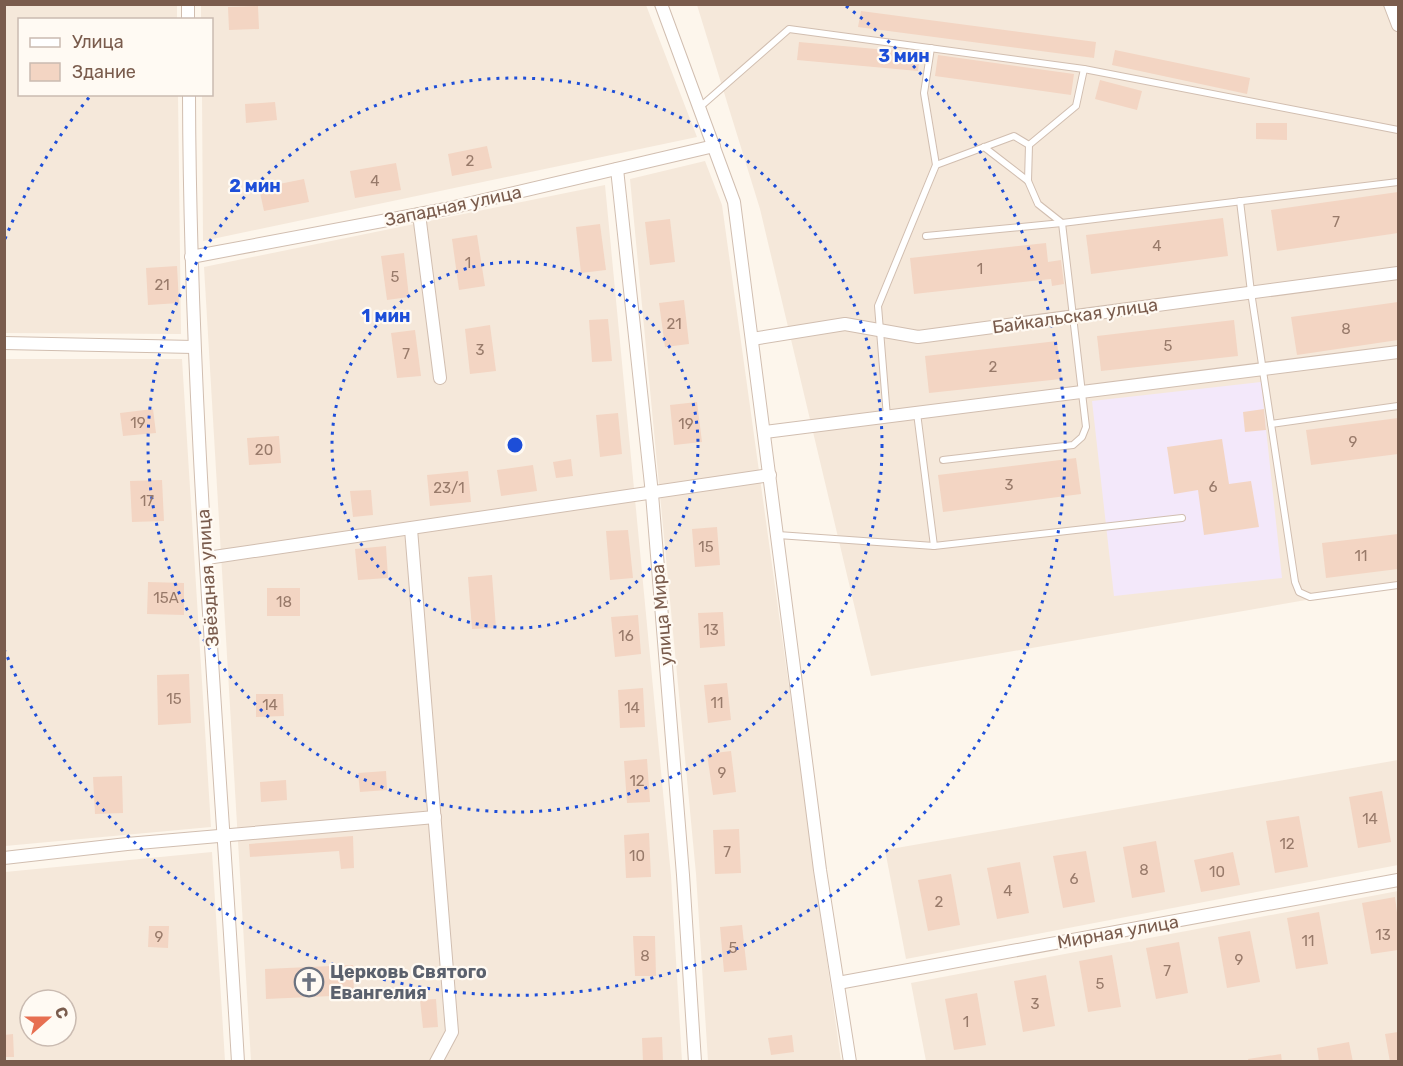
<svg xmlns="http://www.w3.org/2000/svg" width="1403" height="1066" font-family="Rubik,sans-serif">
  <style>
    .residential { fill: #f5e8da; fill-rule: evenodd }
    .education { fill: #f3e8fa }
    .building { fill: #f3d5c3 }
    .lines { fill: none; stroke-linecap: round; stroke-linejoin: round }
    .service-casing { stroke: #d1beb0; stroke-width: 8 }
    .minor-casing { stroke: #d1beb0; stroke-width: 14 }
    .service { stroke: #fff; stroke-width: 6 }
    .minor { stroke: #fff; stroke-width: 12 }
    .ring { fill: none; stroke: #1d4ed8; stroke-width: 3; stroke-dasharray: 3 6 }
    .labels { text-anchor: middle; stroke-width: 4.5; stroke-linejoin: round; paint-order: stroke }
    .number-label { font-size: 15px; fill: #987a6a }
    .street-label { font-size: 18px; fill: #7a5c4d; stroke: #fffaf3 }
    .worship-label { font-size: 18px; font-weight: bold; fill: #5b616d; stroke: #fffaf3; text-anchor: start }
    .centre { fill: #1d4ed8; stroke: #fffaf3; stroke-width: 3 }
    .ring-label { font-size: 18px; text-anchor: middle; font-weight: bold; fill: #1d4ed8; stroke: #fffaf3; stroke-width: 4.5; stroke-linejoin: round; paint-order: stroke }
  </style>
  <rect width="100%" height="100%" fill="#fdf6ec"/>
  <g class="residential">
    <polygon points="5,5 177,5 177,19 20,20 20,94 178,95 181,334 5,333"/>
    <polygon points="201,5 646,5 697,137 203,241 202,95 212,94 212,20 201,19"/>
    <polygon points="697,5 1398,5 1398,584 871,676 760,209"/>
    <polygon points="705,161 722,205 841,1061 708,1061 696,874 630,179"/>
    <polygon points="605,185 671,876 682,1061 251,1061 204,267"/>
    <polygon points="5,359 182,359 211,827 5,846"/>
    <polygon points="1398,760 1398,865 906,959 885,850"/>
    <path d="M212 852 225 1061 5 1062V872ZM30 1000H66V1036H30Z"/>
    <polygon points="1398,891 1398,1061 926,1061 911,983"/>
  </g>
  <polygon class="education" points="1261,382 1282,578 1114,596 1092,401"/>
  <g class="building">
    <polygon points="258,6 259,29 229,30 228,7"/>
    <polygon points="861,11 1096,42 1094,58 858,27"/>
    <polygon points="799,42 920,53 918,71 797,60"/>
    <polygon points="1115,50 1250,78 1247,94 1112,65"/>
    <polygon points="938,55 1074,74 1071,95 935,76"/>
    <polygon points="1100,80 1142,91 1137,110 1095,99"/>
    <polygon points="275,102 277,120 246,123 245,104"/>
    <polygon points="1256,123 1287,123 1287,140 1256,139"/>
    <polygon points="487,146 492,168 452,176 448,154"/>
    <polygon points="396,163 401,190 355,198 350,171"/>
    <polygon points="304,179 309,202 264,211 259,188"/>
    <polygon points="1398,192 1398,233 1277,251 1271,210"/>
    <polygon points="1223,218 1228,256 1091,274 1086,235"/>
    <polygon points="670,219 675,262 650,265 645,222"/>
    <polygon points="600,224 606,270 581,273 576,227"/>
    <polygon points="477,235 485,286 459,290 452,239"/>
    <polygon points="1046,243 1048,262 1061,260 1064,284 1052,286 1051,279 914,294 910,258"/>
    <polygon points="404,253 409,297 387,300 381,256"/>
    <polygon points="177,266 179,303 148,305 146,268"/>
    <polygon points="684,300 689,344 665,347 659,303"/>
    <polygon points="1398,302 1398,340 1297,355 1291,317"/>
    <polygon points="608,319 612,361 592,362 589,320"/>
    <polygon points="1234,320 1238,356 1101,371 1097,336"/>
    <polygon points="490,325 496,371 470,374 465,329"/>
    <polygon points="415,330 421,376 397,378 391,333"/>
    <polygon points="1057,341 1061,379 929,393 925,356"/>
    <polygon points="697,402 702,442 674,445 670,405"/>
    <polygon points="153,409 156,433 123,436 120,413"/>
    <polygon points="1264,409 1266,430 1245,432 1243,412"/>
    <polygon points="618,413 622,454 600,457 596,415"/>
    <polygon points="1398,418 1398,454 1311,465 1306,430"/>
    <polygon points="279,436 281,463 249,465 247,438"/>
    <polygon points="1222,439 1229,484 1251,481 1259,527 1204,535 1198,490 1174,494 1167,447"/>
    <polygon points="1076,458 1081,494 943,512 938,475"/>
    <polygon points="571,459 573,476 556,478 553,462"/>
    <polygon points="533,465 537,491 501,496 497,470"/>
    <polygon points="468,471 471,502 430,506 427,475"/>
    <polygon points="162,480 164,521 132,522 130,481"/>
    <polygon points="371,490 373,515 353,517 350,491"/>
    <polygon points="717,527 720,565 695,567 692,529"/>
    <polygon points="628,530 633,578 610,580 606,531"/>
    <polygon points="1398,534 1398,569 1326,578 1322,543"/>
    <polygon points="386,546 388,578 358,580 355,549"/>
    <polygon points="492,575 496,628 472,629 468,577"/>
    <polygon points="148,582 184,583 184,615 147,614"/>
    <rect x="267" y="588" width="33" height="28"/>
    <polygon points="723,612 725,646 700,648 698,613"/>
    <polygon points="638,615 641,654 615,657 611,617"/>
    <polygon points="189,674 191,723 158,725 157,675"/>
    <polygon points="727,683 731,720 708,723 704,685"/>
    <polygon points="643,688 645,727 620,728 618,690"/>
    <polygon points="256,694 283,694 284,716 256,717"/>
    <polygon points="731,751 736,792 713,795 707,754"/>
    <polygon points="647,759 650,802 627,803 624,761"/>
    <polygon points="386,771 387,790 360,792 358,773"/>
    <polygon points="122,776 123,813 95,814 93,777"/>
    <polygon points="286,780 287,800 261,802 260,782"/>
    <polygon points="1382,791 1391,842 1358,848 1349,797"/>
    <polygon points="1299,816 1308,867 1275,873 1266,821"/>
    <polygon points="739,829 741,873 715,874 713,830"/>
    <polygon points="649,833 651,877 626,878 624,835"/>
    <polygon points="353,836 354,868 341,869 339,851 250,857 249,844"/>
    <polygon points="1156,841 1165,892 1132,898 1123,847"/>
    <polygon points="1086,851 1095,902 1063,908 1053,856"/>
    <polygon points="1233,852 1240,885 1201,892 1194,860"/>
    <polygon points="1020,862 1029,913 997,919 987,868"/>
    <polygon points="951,874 960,925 928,931 918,880"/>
    <polygon points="1395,897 1398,920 1398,950 1371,954 1362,903"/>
    <polygon points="1319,912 1328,964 1296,969 1287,918"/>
    <polygon points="742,925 747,970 724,972 720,927"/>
    <polygon points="149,926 169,926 168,948 148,947"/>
    <polygon points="1250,931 1260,982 1227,988 1218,937"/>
    <polygon points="633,936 655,936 656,976 635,976"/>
    <polygon points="1179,942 1188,993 1156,999 1146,948"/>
    <polygon points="1112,955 1121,1007 1088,1012 1079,961"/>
    <polygon points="353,965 354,995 266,999 265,969"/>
    <polygon points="1046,975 1055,1026 1023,1032 1014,981"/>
    <polygon points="977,993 986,1045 954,1050 945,999"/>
    <polygon points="436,999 438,1027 423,1028 420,1000"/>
    <polygon points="1398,1032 1398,1062 1390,1062 1385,1034"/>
    <polygon points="13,1034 14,1057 4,1057 4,1035"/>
    <polygon points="792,1035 794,1052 771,1055 768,1038"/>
    <polygon points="662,1037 663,1062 643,1062 642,1038"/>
    <polygon points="1349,1042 1353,1062 1319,1062 1317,1048"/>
    <polygon points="1281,1054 1282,1062 1249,1062 1248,1059"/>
  </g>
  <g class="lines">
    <g class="service-casing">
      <g id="service">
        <polyline points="700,107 789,29 1084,69"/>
        <polyline points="984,147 1028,181"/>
        <polyline points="936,165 1014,136 1029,145"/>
        <polyline points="1240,201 1251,292 1295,582 1299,592 1310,597 1398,585"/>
        <polyline points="926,236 1062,223 1398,182"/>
        <polyline points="917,413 934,546"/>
        <polyline points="887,417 878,306 936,165 924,93 931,48"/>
        <polyline points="1271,424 1398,406"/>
        <polyline points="943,460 1073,445 1082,437 1086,427 1062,223 1038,204 1028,181 1029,145 1076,106 1084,69 1398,130"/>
        <polyline points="778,535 934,546 1182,518"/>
      </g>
    </g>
    <g class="minor-casing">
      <g id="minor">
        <polyline points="188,4 188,20"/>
        <polyline points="661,4 734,202 820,870 850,1062"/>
        <polyline points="1390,4 1398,25"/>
        <path d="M189 94C190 417 219 739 238 1062"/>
        <polyline points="617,169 652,494 683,875 695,1062"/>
        <polyline points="419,214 440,378"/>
        <polyline points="191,257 446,209 714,146"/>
        <polyline points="752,339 845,324 918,337 1398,273"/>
        <polyline points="4,343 194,347"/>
        <polyline points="765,432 1398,352"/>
        <polyline points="411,529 452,1032 436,1062"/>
        <polyline points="207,558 770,475"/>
        <polyline points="4,858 127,844 435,817"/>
        <polyline points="838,983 1398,880"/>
      </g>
    </g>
    <use href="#service" class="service"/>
    <use href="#minor" class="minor"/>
  </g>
  <g class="ring">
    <circle cx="515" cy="445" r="183"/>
    <circle cx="515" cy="445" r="367"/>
    <path d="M5 239A550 550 0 0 1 91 95M846 6A550 550 0 1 1 5 651"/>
  </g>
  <defs>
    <g id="church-ring" transform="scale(1.5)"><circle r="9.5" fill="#fffaf3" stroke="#6b7280" stroke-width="1.5"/><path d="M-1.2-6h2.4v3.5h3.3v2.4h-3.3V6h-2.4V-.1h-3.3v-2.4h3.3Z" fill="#6b7280"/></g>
  </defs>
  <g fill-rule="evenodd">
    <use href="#church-ring" x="309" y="982"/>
  </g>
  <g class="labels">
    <g class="number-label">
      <text x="470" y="166">2</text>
      <text x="375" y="186">4</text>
      <text x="1336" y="227">7</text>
      <text x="1157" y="251">4</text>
      <text x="468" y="268">1</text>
      <text x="980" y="274">1</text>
      <text x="395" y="282">5</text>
      <text x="162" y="290">21</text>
      <text x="674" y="329">21</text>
      <text x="1346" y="334">8</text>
      <text x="1168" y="351">5</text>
      <text x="480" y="355">3</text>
      <text x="406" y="359">7</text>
      <text x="993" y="372">2</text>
      <text x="138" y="428">19</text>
      <text x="686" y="429">19</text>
      <text x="1353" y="447">9</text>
      <text x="264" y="455">20</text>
      <text x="1009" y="490">3</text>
      <text x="1213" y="492">6</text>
      <text x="449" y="493">23/1</text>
      <text x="147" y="506">17</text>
      <text x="706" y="552">15</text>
      <text x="1361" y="561">11</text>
      <text x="166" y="603">15А</text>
      <text x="284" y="607">18</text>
      <text x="711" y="635">13</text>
      <text x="626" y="641">16</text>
      <text x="174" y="704">15</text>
      <text x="717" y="708">11</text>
      <text x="270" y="710">14</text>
      <text x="632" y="713">14</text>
      <text x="722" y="778">9</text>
      <text x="637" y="786">12</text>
      <text x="1370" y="824">14</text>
      <text x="1287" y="849">12</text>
      <text x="727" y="857">7</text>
      <text x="637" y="861">10</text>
      <text x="1144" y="875">8</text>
      <text x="1217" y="877">10</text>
      <text x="1074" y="884">6</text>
      <text x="1008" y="896">4</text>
      <text x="939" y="907">2</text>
      <text x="1383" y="940">13</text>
      <text x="159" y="942">9</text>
      <text x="1308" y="946">11</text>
      <text x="733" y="953">5</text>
      <text x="645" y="961">8</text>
      <text x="1239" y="965">9</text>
      <text x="1167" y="976">7</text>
      <text x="1100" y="989">5</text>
      <text x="1035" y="1009">3</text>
      <text x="966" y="1027">1</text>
    </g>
    <g class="street-label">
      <text transform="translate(453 206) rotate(-12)" y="6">Западная улица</text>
      <text transform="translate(1075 316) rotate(-8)" y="6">Байкальская улица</text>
      <text transform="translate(208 578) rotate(-94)" y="6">Звёздная улица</text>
      <text transform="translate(662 615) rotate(-95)" y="6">улица Мира</text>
      <text transform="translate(1118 932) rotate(-10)" y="6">Мирная улица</text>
    </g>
    <g class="worship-label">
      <text x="330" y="978">Церковь Святого<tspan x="330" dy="21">Евангелия</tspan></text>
    </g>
  </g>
  <circle cx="515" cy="445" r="9" class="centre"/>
  <g class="ring-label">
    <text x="904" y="62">3 мин</text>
    <text x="255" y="192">2 мин</text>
    <text x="386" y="322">1 мин</text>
  </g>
  <rect width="1403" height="1066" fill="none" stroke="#7a5c4d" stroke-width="12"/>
  <rect x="18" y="18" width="195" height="78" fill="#fffaf3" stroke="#cabbb1" stroke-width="1.5"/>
  <rect x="30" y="38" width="30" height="9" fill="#ffffff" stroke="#cabbb1" stroke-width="1.5"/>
  <text x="72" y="48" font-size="18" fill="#7a5c4d">Улица</text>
  <rect x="30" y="63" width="30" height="18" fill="#f3d5c3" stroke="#cabbb1" stroke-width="1.5"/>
  <text x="72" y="78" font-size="18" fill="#7a5c4d">Здание</text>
  <g transform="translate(48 1018) rotate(69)"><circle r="28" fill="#fffaf3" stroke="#cabbb1" stroke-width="1.5"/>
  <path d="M0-4.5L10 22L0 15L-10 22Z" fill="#e76f51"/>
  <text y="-9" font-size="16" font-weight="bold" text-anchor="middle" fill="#7a5c4d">С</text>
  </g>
</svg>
